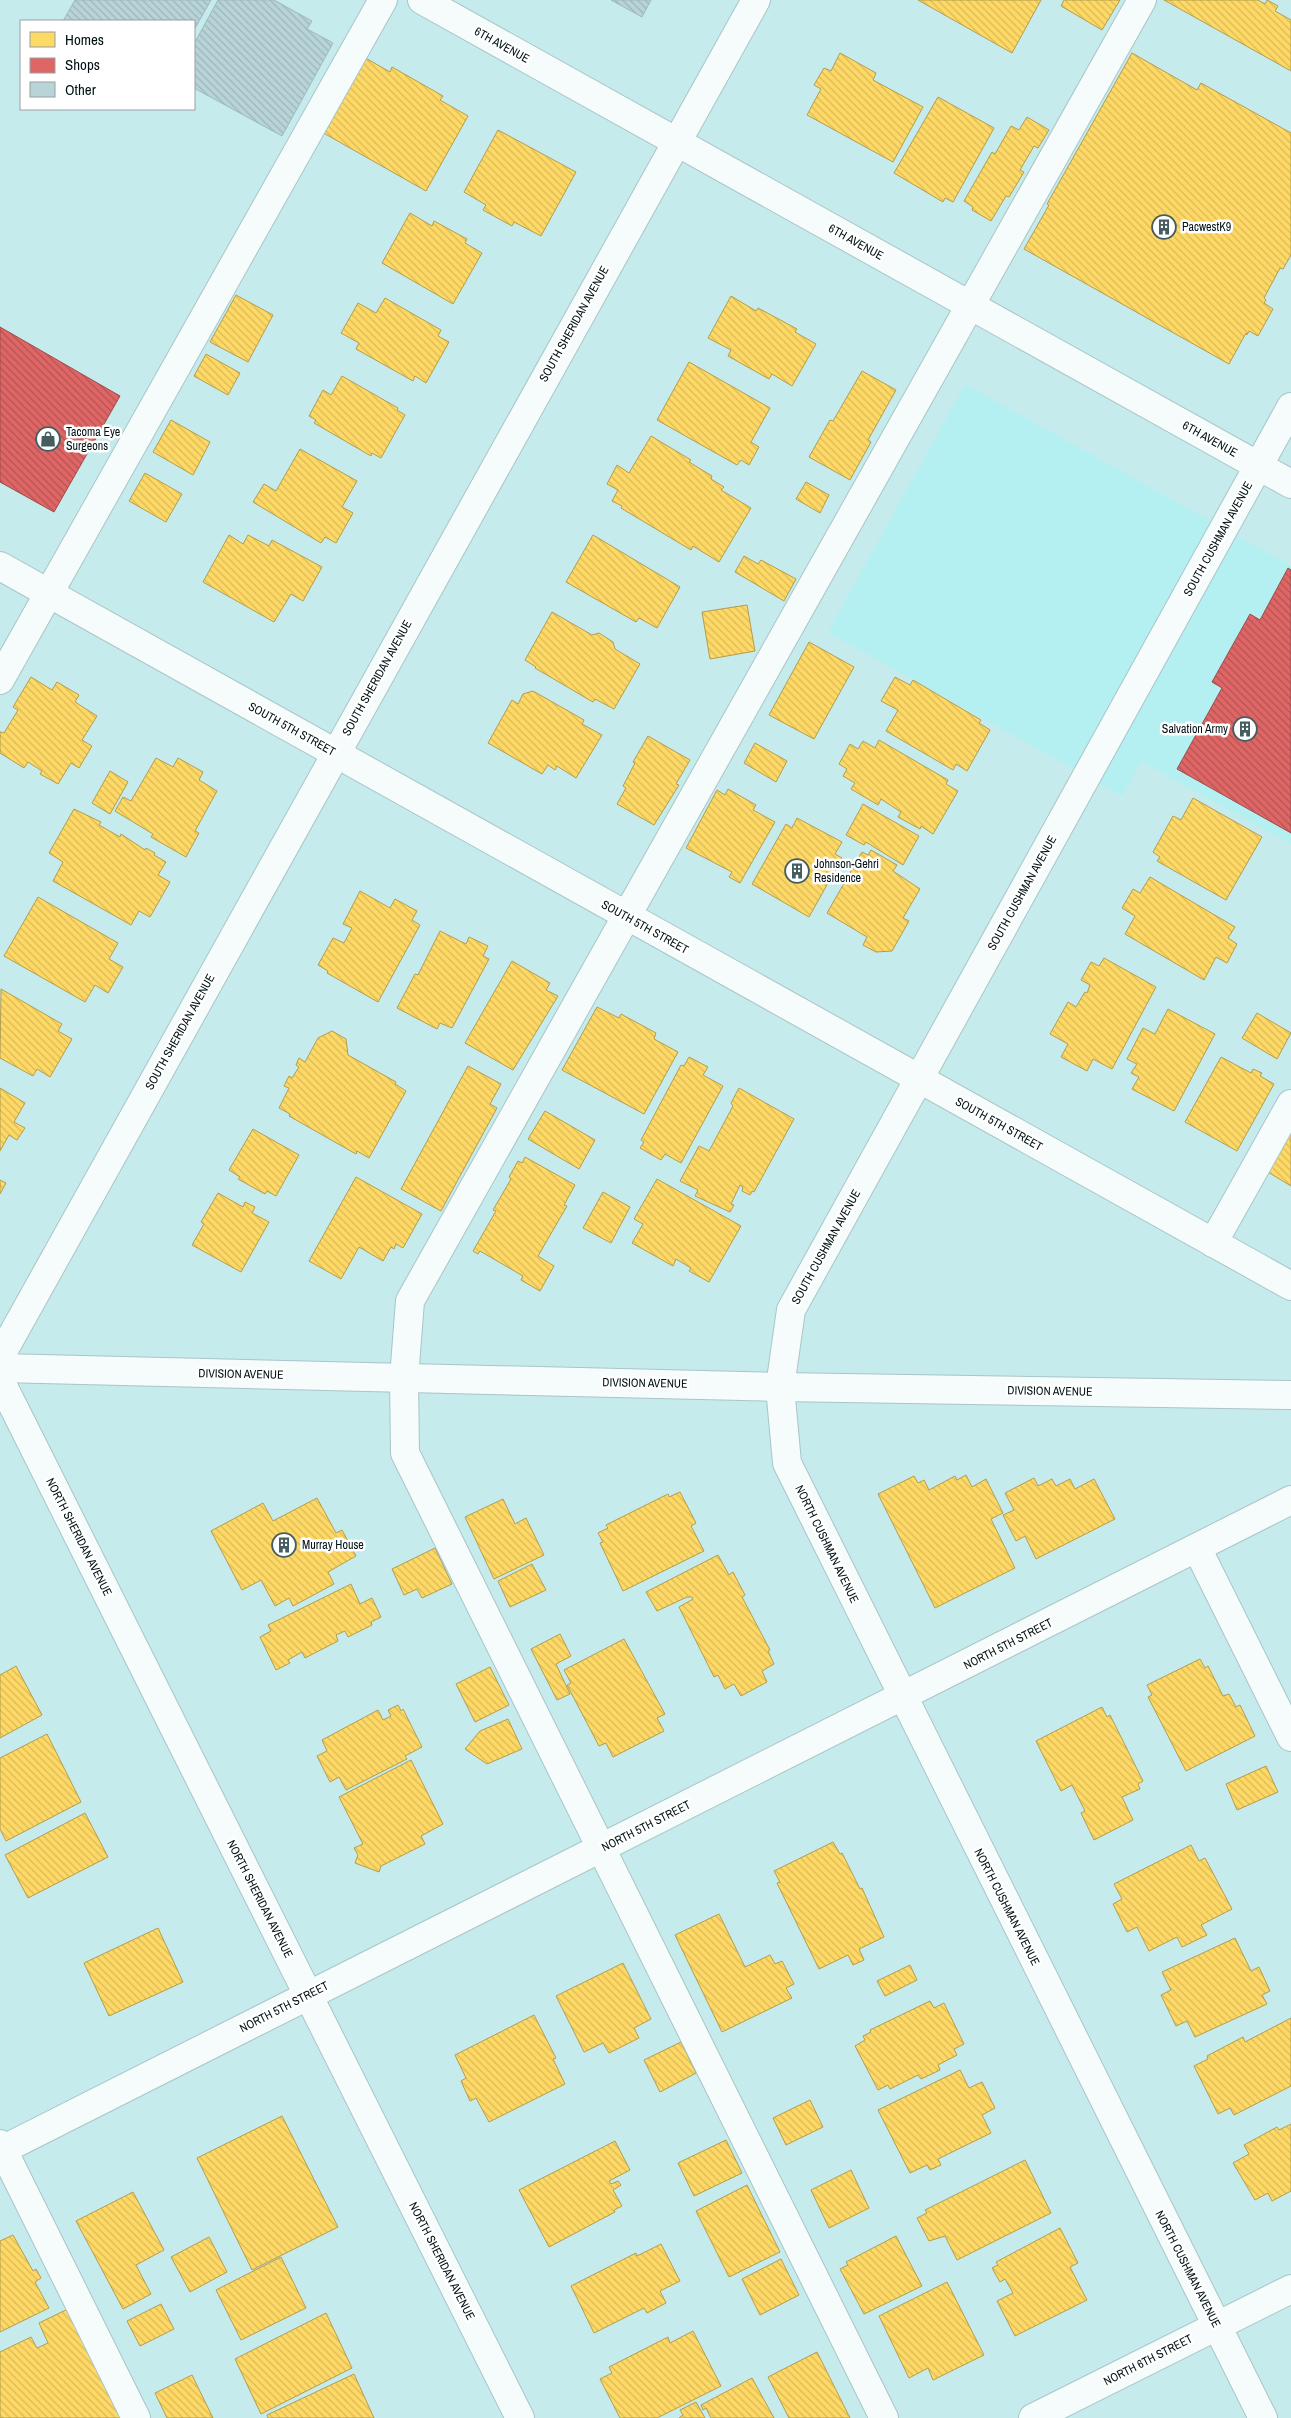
<svg xmlns="http://www.w3.org/2000/svg" width="1291" height="2418" font-family="'Archivo Narrow',sans-serif">
  <style>
    .built { fill: #b4eff2 }
    .homes { fill: url(#homes-back-hatch); stroke: #b29d4d }
    .shops { fill: url(#shops-back-hatch); stroke: #9d4c4d }
    .building { fill: url(#building-back-hatch); stroke: #9db9bd }
    .lines { fill: none; stroke-linecap: round; stroke-linejoin: round }
    .minor-casing { stroke: #a9c5c7; stroke-width: 30 }
    .major-casing { stroke: #a9c5c7; stroke-width: 30 }
    .minor { stroke: #f6fcfc; stroke-width: 28 }
    .major { stroke: #f6fcfc; stroke-width: 28 }
    .labels { text-anchor: middle; stroke-width: 5; stroke-linejoin: round; paint-order: stroke }
    .street-label { font-size: 12px; fill: #001113; stroke: #fff }
    .poi-label { font-size: 12px; fill: #001113; stroke: #fff; text-anchor: start }
  </style>
  <defs>
    <pattern id="homes-back-hatch" width="6" height="6" patternUnits="userSpaceOnUse" patternTransform="scale(1.25)"><rect width="6" height="6" fill="#ffd966"/><path d="M-1 5l2 2M0 0l6 6M5-1l2 2" fill="none" stroke="#d9b958"/></pattern>
    <pattern id="shops-back-hatch" width="6" height="6" patternUnits="userSpaceOnUse" patternTransform="scale(1.25)"><rect width="6" height="6" fill="#e06666"/><path d="M-1 5l2 2M0 0l6 6M5-1l2 2" fill="none" stroke="#b35353"/></pattern>
    <pattern id="building-back-hatch" width="6" height="6" patternUnits="userSpaceOnUse" patternTransform="scale(1.25)"><rect width="6" height="6" fill="#b8d4d8"/><path d="M-1 5l2 2M0 0l6 6M5-1l2 2" fill="none" stroke="#9cb5b8"/></pattern>
  </defs>
  <rect width="100%" height="100%" fill="#c6ebed"/>
  <polygon class="built" points="965,384 1291,566 1291,844 1141,761 1122,796 828,632"/>
  <g class="homes">
    <polygon points="918,0 1041,0 1012,53"/>
    <polygon points="1064,0 1120,0 1102,30 1061,6"/>
    <polygon points="1164,0 1258,0 1265,4 1267,0 1278,6 1275,11 1291,20 1291,71"/>
    <polygon points="840,53 876,73 873,80 923,107 893,162 807,115 821,89 814,85 824,68 831,71"/>
    <polygon points="1132,53 1197,90 1201,83 1291,133 1291,255 1283,269 1280,268 1264,298 1266,300 1264,303 1273,309 1258,336 1249,331 1247,335 1246,333 1229,364 1024,249 1049,205 1047,204"/>
    <polygon points="362,56 390,72 392,67 443,96 440,100 468,116 426,191 320,131"/>
    <polygon points="938,97 994,128 953,202 945,198 943,202 894,173"/>
    <polygon points="1027,117 1049,130 1038,148 1034,146 1020,170 1024,172 1009,197 1006,196 991,221 972,210 973,207 964,201 992,152 995,154 1011,126 1019,130"/>
    <polygon points="498,130 576,172 541,236 514,222 512,226 483,210 486,205 464,192"/>
    <polygon points="410,213 432,226 434,221 467,239 465,243 482,253 453,304 382,263"/>
    <polygon points="236,295 273,315 248,362 210,342"/>
    <polygon points="731,296 756,311 758,308 797,329 795,332 816,344 792,386 772,374 769,379 728,356 731,350 708,338"/>
    <polygon points="385,298 441,330 438,336 449,342 426,383 415,376 413,381 356,349 359,343 341,333 358,303 376,313"/>
    <polygon points="206,354 240,373 228,395 194,376"/>
    <polygon points="689,362 770,408 751,442 759,447 749,465 741,460 737,465 657,420"/>
    <polygon points="862,371 896,390 868,440 871,442 850,480 809,457 830,420 833,421"/>
    <polygon points="342,376 398,408 397,410 405,415 381,458 372,453 371,456 314,423 316,420 309,416 323,390 331,395"/>
    <polygon points="171,420 210,442 193,475 153,452"/>
    <polygon points="651,436 691,460 689,462 712,476 711,479 724,487 721,490 751,508 719,562 693,546 691,550 621,508 622,506 612,501 618,490 607,484 617,465 629,473"/>
    <polygon points="300,449 357,481 342,507 353,513 336,543 325,537 321,543 253,502 264,484 276,491"/>
    <polygon points="145,473 182,494 166,522 129,501"/>
    <polygon points="806,482 829,495 820,513 796,499"/>
    <polygon points="229,535 243,544 248,535 269,546 272,540 322,567 303,601 291,594 274,622 203,582"/>
    <polygon points="593,535 680,587 657,628 639,618 636,622 566,582"/>
    <polygon points="744,556 758,564 761,560 796,579 784,601 735,572"/>
    <polygon points="747,605 755,651 710,659 702,612"/>
    <polygon points="552,612 592,635 599,633 613,642 615,649 640,664 614,709 595,699 593,702 535,668 536,667 525,660"/>
    <polygon points="809,642 854,667 814,739 769,715"/>
    <polygon points="31,677 52,690 57,682 79,695 75,702 97,716 82,740 92,746 79,768 71,763 58,784 40,774 42,771 28,762 24,768 0,753 0,732 4,733 18,710 13,707"/>
    <polygon points="895,677 910,685 913,680 981,720 979,723 990,730 967,771 956,764 953,770 886,731 898,710 881,701"/>
    <polygon points="533,691 584,720 582,724 602,735 576,778 557,766 555,770 548,765 542,774 488,743 512,700 518,704 523,694"/>
    <polygon points="648,736 690,760 676,784 679,785 654,825 617,804 626,788 623,786 635,763 633,762"/>
    <polygon points="879,740 948,780 946,784 958,791 933,834 921,826 920,829 898,817 901,812 881,799 878,805 851,789 855,783 843,776 847,769 839,764 850,744 858,749 863,741 875,748"/>
    <polygon points="755,743 787,761 776,782 744,763"/>
    <polygon points="156,758 173,767 178,758 203,772 199,780 217,791 195,831 199,833 186,857 151,837 153,834 115,811 123,797 131,801"/>
    <polygon points="110,771 128,782 110,814 92,803"/>
    <polygon points="728,789 756,805 753,810 775,822 740,883 729,877 732,872 686,848 717,790 725,795"/>
    <polygon points="1193,798 1262,837 1226,900 1157,861 1160,857 1153,852 1173,816 1181,820"/>
    <polygon points="863,804 919,836 903,865 866,842 864,845 846,835"/>
    <polygon points="74,809 101,822 99,825 120,837 121,834 145,850 146,848 155,853 154,855 166,862 158,875 170,882 150,917 139,911 131,925 53,881 63,862 49,853"/>
    <polygon points="797,818 842,842 835,854 842,858 809,917 752,884 786,824 792,828"/>
    <polygon points="871,850 897,865 893,871 920,889 903,918 909,921 892,951 876,952 863,945 867,937 827,913 862,852 868,855"/>
    <polygon points="1150,877 1235,927 1228,938 1237,944 1227,963 1216,957 1204,980 1125,934 1135,916 1122,908 1133,889 1140,893"/>
    <polygon points="360,891 390,908 395,899 417,911 412,920 420,925 378,1002 327,973 328,971 318,965 333,938 344,943 352,928 343,924"/>
    <polygon points="38,897 118,943 109,959 123,967 108,993 95,985 85,1002 4,956"/>
    <polygon points="440,931 466,944 469,937 488,946 483,956 489,959 452,1028 440,1023 437,1029 397,1008 415,974 418,975"/>
    <polygon points="1104,958 1156,987 1112,1069 1093,1059 1087,1071 1061,1057 1068,1044 1050,1034 1068,1002 1076,1007 1085,992 1087,993 1090,985 1081,980 1091,962 1099,966"/>
    <polygon points="512,961 550,983 546,990 558,996 513,1070 465,1043"/>
    <polygon points="1,989 62,1024 58,1031 72,1039 50,1077 37,1069 33,1076 0,1058"/>
    <polygon points="597,1007 619,1018 621,1014 656,1033 654,1039 678,1052 644,1114 562,1070"/>
    <polygon points="1168,1009 1215,1034 1174,1111 1132,1089 1139,1077 1131,1073 1137,1064 1127,1059 1143,1028 1155,1034"/>
    <polygon points="1257,1013 1291,1033 1277,1059 1242,1038"/>
    <polygon points="332,1031 346,1039 348,1055 396,1082 395,1084 406,1091 369,1158 357,1151 356,1154 289,1116 290,1114 279,1108 289,1088 284,1086 289,1076 292,1078 299,1067 296,1065 299,1058 305,1062 318,1038"/>
    <polygon points="689,1057 708,1067 703,1075 723,1086 681,1163 665,1154 661,1160 640,1148 644,1142 641,1140 681,1065 684,1066"/>
    <polygon points="1221,1057 1251,1073 1253,1069 1262,1073 1260,1076 1274,1084 1237,1151 1185,1122"/>
    <polygon points="468,1066 501,1084 490,1104 497,1108 441,1211 401,1189"/>
    <polygon points="0,1088 25,1103 14,1122 25,1128 17,1140 9,1135 0,1151"/>
    <polygon points="739,1088 794,1119 754,1192 752,1191 750,1195 742,1191 743,1187 740,1185 731,1204 734,1205 730,1212 695,1196 698,1190 680,1181 699,1146 709,1151 733,1106 731,1103"/>
    <polygon points="545,1111 595,1140 579,1169 528,1139"/>
    <polygon points="253,1129 299,1155 276,1196 267,1191 265,1194 238,1179 240,1177 229,1170"/>
    <polygon points="1291,1132 1291,1186 1268,1172"/>
    <polygon points="525,1157 575,1185 564,1205 567,1206 538,1256 554,1266 540,1291 521,1280 523,1276 480,1251 478,1254 473,1251 496,1211 493,1210 511,1179 509,1177 518,1161 522,1163"/>
    <polygon points="356,1177 422,1214 403,1248 396,1244 394,1249 391,1247 383,1261 359,1247 341,1279 309,1261"/>
    <polygon points="657,1179 741,1226 709,1282 689,1271 691,1268 676,1259 673,1266 632,1243 643,1224 634,1219"/>
    <polygon points="0,1180 6,1183 0,1194"/>
    <polygon points="603,1192 630,1207 611,1243 583,1228"/>
    <polygon points="218,1193 243,1207 245,1202 255,1207 252,1213 269,1222 241,1272 192,1245 204,1224 201,1222"/>
    <polygon points="966,1475 972,1487 986,1479 1003,1513 991,1519 1015,1568 935,1608 878,1494 914,1476 918,1483 924,1480 929,1490 955,1476 957,1480"/>
    <polygon points="1034,1478 1038,1486 1052,1479 1056,1486 1070,1479 1075,1489 1094,1479 1115,1519 1036,1559 1025,1536 1016,1541 1003,1515 1014,1510 1005,1493"/>
    <polygon points="680,1492 696,1523 691,1526 704,1551 623,1591 600,1543 603,1542 598,1533 608,1528 606,1525 668,1494 669,1497"/>
    <polygon points="317,1498 336,1533 342,1530 356,1556 328,1572 334,1584 293,1606 289,1598 275,1606 261,1580 242,1590 211,1531 263,1503 273,1521"/>
    <polygon points="503,1499 515,1524 526,1518 544,1555 494,1579 465,1517"/>
    <polygon points="435,1548 452,1584 422,1598 417,1589 404,1595 392,1569"/>
    <polygon points="718,1555 729,1575 733,1572 745,1595 742,1597 770,1650 768,1651 774,1664 762,1671 767,1682 741,1696 734,1684 725,1689 718,1675 714,1677 679,1607 693,1599 692,1597 687,1597 657,1611 646,1592"/>
    <polygon points="532,1564 546,1590 510,1607 498,1581"/>
    <polygon points="351,1584 360,1604 372,1598 381,1617 371,1622 372,1625 348,1637 345,1631 336,1635 338,1641 305,1658 302,1652 288,1660 290,1663 276,1670 260,1637 271,1631 268,1625"/>
    <polygon points="560,1634 571,1656 556,1664 570,1694 557,1700 531,1649"/>
    <polygon points="624,1639 665,1714 657,1718 664,1731 613,1757 606,1743 599,1746 567,1685 571,1683 564,1670"/>
    <polygon points="1200,1659 1205,1668 1208,1666 1223,1696 1229,1694 1236,1707 1240,1705 1255,1736 1186,1771 1148,1697 1152,1695 1147,1685"/>
    <polygon points="16,1666 42,1715 0,1738 0,1675"/>
    <polygon points="490,1667 509,1705 475,1722 456,1684"/>
    <polygon points="398,1705 401,1711 403,1709 422,1747 405,1756 407,1759 346,1790 339,1777 330,1782 317,1756 327,1751 322,1740 378,1710 383,1720 391,1716 388,1710"/>
    <polygon points="1102,1707 1107,1717 1110,1715 1143,1781 1138,1784 1140,1789 1122,1797 1133,1820 1094,1840 1081,1813 1085,1811 1072,1785 1061,1791 1036,1741"/>
    <polygon points="508,1719 522,1749 487,1764 465,1749 480,1731"/>
    <polygon points="47,1734 81,1802 6,1841 0,1829 0,1758"/>
    <polygon points="411,1760 443,1824 421,1836 425,1844 381,1866 379,1872 355,1863 358,1855 354,1848 363,1844 339,1797"/>
    <polygon points="1266,1766 1278,1792 1237,1810 1226,1784"/>
    <polygon points="85,1813 108,1857 28,1898 5,1855"/>
    <polygon points="833,1842 840,1854 842,1853 860,1889 862,1888 884,1937 859,1949 864,1960 853,1965 848,1955 819,1969 777,1883 780,1882 774,1871"/>
    <polygon points="1191,1845 1199,1861 1205,1858 1232,1909 1201,1925 1207,1935 1182,1947 1177,1937 1149,1951 1137,1927 1127,1932 1113,1904 1122,1899 1114,1884"/>
    <polygon points="719,1914 745,1967 770,1955 775,1964 782,1961 794,1984 786,1988 792,1998 722,2032 675,1935"/>
    <polygon points="158,1928 183,1982 109,2016 84,1963"/>
    <polygon points="1235,1938 1251,1971 1259,1967 1270,1991 1262,1995 1267,2004 1195,2037 1187,2021 1176,2026 1161,1995 1171,1990 1162,1972"/>
    <polygon points="623,1963 651,2019 634,2028 639,2038 609,2053 603,2043 584,2052 556,1996"/>
    <polygon points="910,1965 917,1980 885,1996 877,1981"/>
    <polygon points="930,2001 934,2008 944,2003 964,2044 954,2049 957,2055 938,2065 940,2070 921,2079 918,2075 890,2089 888,2085 878,2090 855,2046 865,2040 863,2036 871,2032 870,2030"/>
    <polygon points="534,2015 556,2058 553,2059 565,2084 489,2122 476,2098 470,2101 461,2081 466,2078 455,2055"/>
    <polygon points="1291,2018 1291,2086 1234,2115 1230,2108 1218,2114 1194,2066 1208,2059 1207,2056 1243,2037 1245,2042"/>
    <polygon points="681,2042 696,2073 660,2092 644,2060"/>
    <polygon points="960,2070 969,2088 982,2082 995,2108 982,2115 991,2133 938,2159 941,2165 930,2170 927,2165 910,2173 878,2110"/>
    <polygon points="810,2100 823,2127 786,2145 773,2118"/>
    <polygon points="282,2116 338,2227 252,2270 197,2158"/>
    <polygon points="1291,2124 1291,2191 1272,2201 1268,2193 1255,2200 1233,2163 1249,2154 1244,2145 1277,2127 1279,2130"/>
    <polygon points="726,2140 742,2173 694,2196 678,2163"/>
    <polygon points="615,2141 630,2170 609,2181 611,2184 618,2181 621,2185 613,2190 622,2206 614,2210 615,2212 549,2247 519,2190"/>
    <polygon points="1025,2160 1051,2213 957,2260 945,2236 929,2241 917,2218 927,2213 925,2210"/>
    <polygon points="851,2170 869,2208 829,2228 811,2190"/>
    <polygon points="747,2185 780,2252 729,2277 696,2211"/>
    <polygon points="133,2192 164,2250 136,2265 151,2294 123,2309 76,2221"/>
    <polygon points="1060,2228 1078,2263 1070,2267 1087,2300 1015,2336 997,2301 1013,2293 1005,2279 1000,2282 992,2268 998,2265 996,2262"/>
    <polygon points="13,2235 33,2271 36,2269 41,2278 35,2282 49,2308 0,2332 0,2241"/>
    <polygon points="896,2236 922,2286 864,2314 840,2269 848,2265 846,2262"/>
    <polygon points="209,2237 227,2272 190,2292 171,2257"/>
    <polygon points="661,2244 680,2281 660,2291 666,2303 647,2313 644,2308 594,2333 571,2286 636,2253 637,2256"/>
    <polygon points="281,2257 306,2308 241,2340 216,2290"/>
    <polygon points="781,2259 799,2295 760,2315 742,2279"/>
    <polygon points="947,2282 984,2355 933,2380 928,2368 909,2378 879,2316"/>
    <polygon points="161,2304 174,2329 140,2346 127,2321"/>
    <polygon points="72,2307 127,2418 0,2418 0,2352 31,2337 37,2348 48,2343 39,2323"/>
    <polygon points="326,2313 352,2368 261,2414 235,2359"/>
    <polygon points="693,2331 721,2386 657,2418 620,2418 600,2379 612,2373 609,2367 668,2337 670,2343"/>
    <polygon points="817,2352 850,2418 789,2418 768,2377"/>
    <polygon points="354,2374 374,2418 268,2418 267,2415"/>
    <polygon points="192,2375 213,2418 167,2418 155,2393"/>
    <polygon points="752,2378 774,2418 711,2418 706,2408 703,2410 701,2405"/>
    <polygon points="696,2402 705,2418 679,2418 683,2415 680,2410"/>
  </g>
  <g class="shops">
    <polygon points="0,327 120,396 54,512 0,482"/>
    <polygon points="1288,568 1291,570 1291,833 1177,769 1222,688 1212,682 1250,614 1260,620"/>
  </g>
  <g class="building">
    <polygon points="75,0 211,0 194,30 194,21 63,21"/>
    <polygon points="218,0 274,0 312,21 307,29 333,43 282,136 194,88 194,44"/>
    <polygon points="611,0 651,0 642,17"/>
  </g>
  <g class="lines">
    <g class="minor-casing">
      <g id="minor">
        <polyline points="0,566 1291,1286"/>
        <polyline points="0,680 383,0"/>
        <polyline points="1213,1243 1291,1104"/>
        <polyline points="0,1357 756,0"/>
        <polyline points="0,1380 520,2418"/>
        <polyline points="1197,1548 1291,1737"/>
        <polyline points="0,2144 136,2418"/>
        <polyline points="0,2151 1291,1500"/>
        <polyline points="884,2418 405,1453 404,1378 410,1301 1142,0"/>
        <polyline points="1033,2418 1291,2289"/>
        <polyline points="1263,2418 787,1463 780,1387 791,1310 1291,407"/>
      </g>
    </g>
    <g class="major-casing">
      <g id="major">
        <polyline points="422,0 1291,484"/>
        <polyline points="0,1368 780,1387 1291,1395"/>
      </g>
    </g>
    <use href="#minor" class="minor"/>
    <use href="#major" class="major"/>
  </g>
  <defs>
    <g id="building-ring" transform="scale(1.25)"><circle r="9.5" fill="#fff" stroke="#455d5f" stroke-width="1.5"/><path d="M-4-6H4V6H1V3H-1V6H-4ZM-2.5-4.3h1.7v1.8h-1.7ZM.8-4.3h1.7v1.8H.8ZM-2.5-1h1.7V.8h-1.7ZM.8-1h1.7V.8H.8Z" fill="#455d5f"/></g>
    <g id="shop-ring" transform="scale(1.25)"><circle r="9.5" fill="#fff" stroke="#455d5f" stroke-width="1.5"/><path d="M-5-2.5h2.3a2.7 3.5 0 0 1 5.4 0H5L5.5 6h-11ZM-1.5-2.5h3a1.5 2.3 0 0 0-3 0Z" fill="#455d5f"/></g>
  </defs>
  <g fill-rule="evenodd">
    <use href="#building-ring" x="1164" y="227"/>
    <use href="#shop-ring" x="48" y="439"/>
    <use href="#building-ring" x="1245" y="729"/>
    <use href="#building-ring" x="797" y="871"/>
    <use href="#building-ring" x="284" y="1545"/>
  </g>
  <g class="labels">
    <g class="street-label">
      <text transform="translate(502 45) rotate(29)" y="4">6TH AVENUE</text>
      <text transform="translate(856 242) rotate(29)" y="4">6TH AVENUE</text>
      <text transform="translate(574 324) rotate(-61)" y="4">SOUTH SHERIDAN AVENUE</text>
      <text transform="translate(1210 439) rotate(29)" y="4">6TH AVENUE</text>
      <text transform="translate(1218 539) rotate(-61)" y="4">SOUTH CUSHMAN AVENUE</text>
      <text transform="translate(377 678) rotate(-61)" y="4">SOUTH SHERIDAN AVENUE</text>
      <text transform="translate(292 729) rotate(29)" y="4">SOUTH 5TH STREET</text>
      <text transform="translate(1022 893) rotate(-61)" y="4">SOUTH CUSHMAN AVENUE</text>
      <text transform="translate(645 927) rotate(29)" y="4">SOUTH 5TH STREET</text>
      <text transform="translate(180 1032) rotate(-61)" y="4">SOUTH SHERIDAN AVENUE</text>
      <text transform="translate(999 1124) rotate(29)" y="4">SOUTH 5TH STREET</text>
      <text transform="translate(826 1247) rotate(-61)" y="4">SOUTH CUSHMAN AVENUE</text>
      <text transform="translate(241 1374) rotate(1)" y="4">DIVISION AVENUE</text>
      <text transform="translate(645 1383) rotate(1)" y="4">DIVISION AVENUE</text>
      <text transform="translate(1050 1391) rotate(1)" y="4">DIVISION AVENUE</text>
      <text transform="translate(79 1537) rotate(63)" y="4">NORTH SHERIDAN AVENUE</text>
      <text transform="translate(827 1544) rotate(64)" y="4">NORTH CUSHMAN AVENUE</text>
      <text transform="translate(1008 1644) rotate(-27)" y="4">NORTH 5TH STREET</text>
      <text transform="translate(646 1826) rotate(-27)" y="4">NORTH 5TH STREET</text>
      <text transform="translate(260 1899) rotate(63)" y="4">NORTH SHERIDAN AVENUE</text>
      <text transform="translate(1007 1907) rotate(63)" y="4">NORTH CUSHMAN AVENUE</text>
      <text transform="translate(284 2007) rotate(-27)" y="4">NORTH 5TH STREET</text>
      <text transform="translate(442 2261) rotate(63)" y="4">NORTH SHERIDAN AVENUE</text>
      <text transform="translate(1188 2269) rotate(63)" y="4">NORTH CUSHMAN AVENUE</text>
      <text transform="translate(1148 2360) rotate(-27)" y="4">NORTH 6TH STREET</text>
    </g>
    <g class="poi-label">
      <text x="1182" y="231">PacwestK9</text>
      <text x="66" y="436">Tacoma Eye<tspan x="66" dy="14">Surgeons</tspan></text>
      <text x="1228" y="733" text-anchor="end">Salvation Army</text>
      <text x="814" y="868">Johnson-Gehri<tspan x="814" dy="14">Residence</tspan></text>
      <text x="302" y="1549">Murray House</text>
    </g>
  </g>
  <rect x="20" y="20" width="175" height="90" fill="#ffffff" stroke="#99a0a1"/>
  <rect x="30" y="32" width="25" height="15" fill="#ffd966" stroke="#99a0a1"/>
  <text x="65" y="45" font-size="15" fill="#001113">Homes</text>
  <rect x="30" y="58" width="25" height="15" fill="#e06666" stroke="#99a0a1"/>
  <text x="65" y="70" font-size="15" fill="#001113">Shops</text>
  <rect x="30" y="82" width="25" height="15" fill="#b8d4d8" stroke="#99a0a1"/>
  <text x="65" y="95" font-size="15" fill="#001113">Other</text>
</svg>
